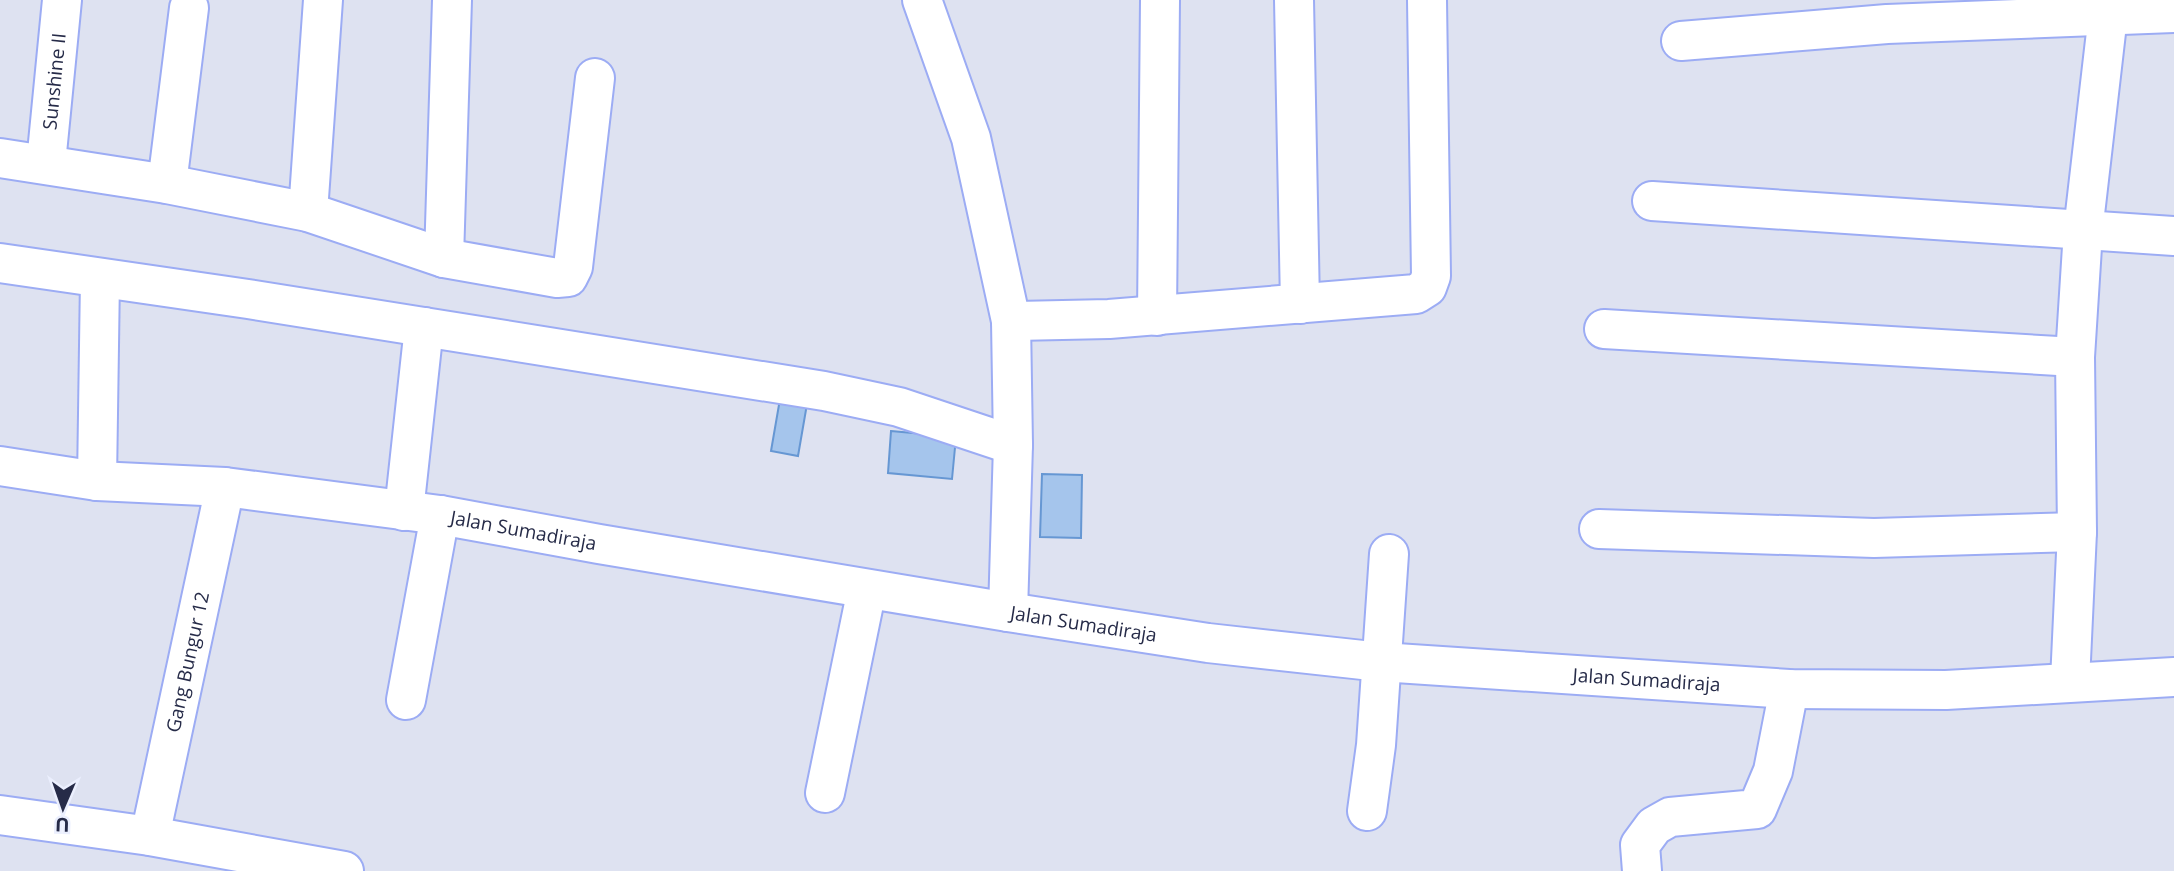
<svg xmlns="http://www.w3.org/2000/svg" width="2174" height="871" font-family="'Open Sans',sans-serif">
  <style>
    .building { fill: #a5c5ec; stroke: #6697d3; stroke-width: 2 }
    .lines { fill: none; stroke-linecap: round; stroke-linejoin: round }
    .street-casing { stroke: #9cacf4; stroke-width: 42 }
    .secondary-casing { stroke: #9cacf4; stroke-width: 42 }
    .street { stroke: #fff; stroke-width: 38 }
    .secondary { stroke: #fff; stroke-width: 38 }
    .labels { text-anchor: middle; stroke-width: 6; stroke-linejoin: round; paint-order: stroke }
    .street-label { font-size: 19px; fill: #262b48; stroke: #ebeffe }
  </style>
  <rect width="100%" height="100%" fill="#dee2f1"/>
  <g class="building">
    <polygon points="780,399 807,404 798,456 771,451"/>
    <polygon points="891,431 956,437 952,479 888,473"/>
    <polygon points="1042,474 1082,475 1081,538 1040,537"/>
  </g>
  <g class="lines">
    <g class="street-casing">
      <g id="street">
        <polyline points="922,0 971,138 1011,321 1013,445 1008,612"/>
        <polyline points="1294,0 1300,304"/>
        <polyline points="1681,41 1887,24 2174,13"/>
        <polyline points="0,158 167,184 308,212 444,258 557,278 568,277 573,267 595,78"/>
        <path id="s1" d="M46 163 62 0"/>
        <polyline points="167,184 189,8"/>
        <polyline points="1652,201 2174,236"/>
        <polyline points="308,212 323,0"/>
        <polyline points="444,258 452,0"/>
        <polyline points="0,263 248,299 824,391 899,407 1013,445"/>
        <polyline points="1157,316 1160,0"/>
        <polyline points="1011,321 1109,319 1416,294 1427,287 1431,276 1427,0"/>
        <polyline points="1604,329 2075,357"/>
        <polyline points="97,481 100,278"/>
        <polyline points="404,511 424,327"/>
        <polyline points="1599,529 1874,538 2077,532"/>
        <polyline points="2070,681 2077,532 2075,357 2083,231 2108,15 2108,0"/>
        <polyline points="406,700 440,515"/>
        <polyline points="825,793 867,589"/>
        <polyline points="1367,811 1376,745 1389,554"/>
        <polyline points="0,815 150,836 344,871"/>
        <path id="s2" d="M150 836 225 487"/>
        <polyline points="1642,871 1640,845 1654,826 1670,817 1757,809 1773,771 1789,689"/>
      </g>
    </g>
    <g class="secondary-casing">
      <g id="secondary">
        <path id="s3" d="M0 466 97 481 225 487 440 515 599 544 1008 612 1208 643 1381 662 1789 689 1946 690 2174 677"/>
      </g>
    </g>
    <use href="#street" class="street"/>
    <use href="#secondary" class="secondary"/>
  </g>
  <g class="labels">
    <g class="street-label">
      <text dy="7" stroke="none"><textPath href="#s1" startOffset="82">Sunshine II</textPath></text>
      <text dy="7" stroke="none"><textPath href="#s3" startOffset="528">Jalan Sumadiraja</textPath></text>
      <text dy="7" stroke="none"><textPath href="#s3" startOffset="1096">Jalan Sumadiraja</textPath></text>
      <text dy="7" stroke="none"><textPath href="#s2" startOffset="178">Gang Bungur 12</textPath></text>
      <text dy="7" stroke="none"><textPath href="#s3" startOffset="1662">Jalan Sumadiraja</textPath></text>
    </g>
  </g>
  <g transform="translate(63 808) rotate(182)" stroke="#ebeffe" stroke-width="5" paint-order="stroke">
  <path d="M0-5L12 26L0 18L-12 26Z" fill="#262b48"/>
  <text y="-10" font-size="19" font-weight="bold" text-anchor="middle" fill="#262b48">U</text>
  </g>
</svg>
